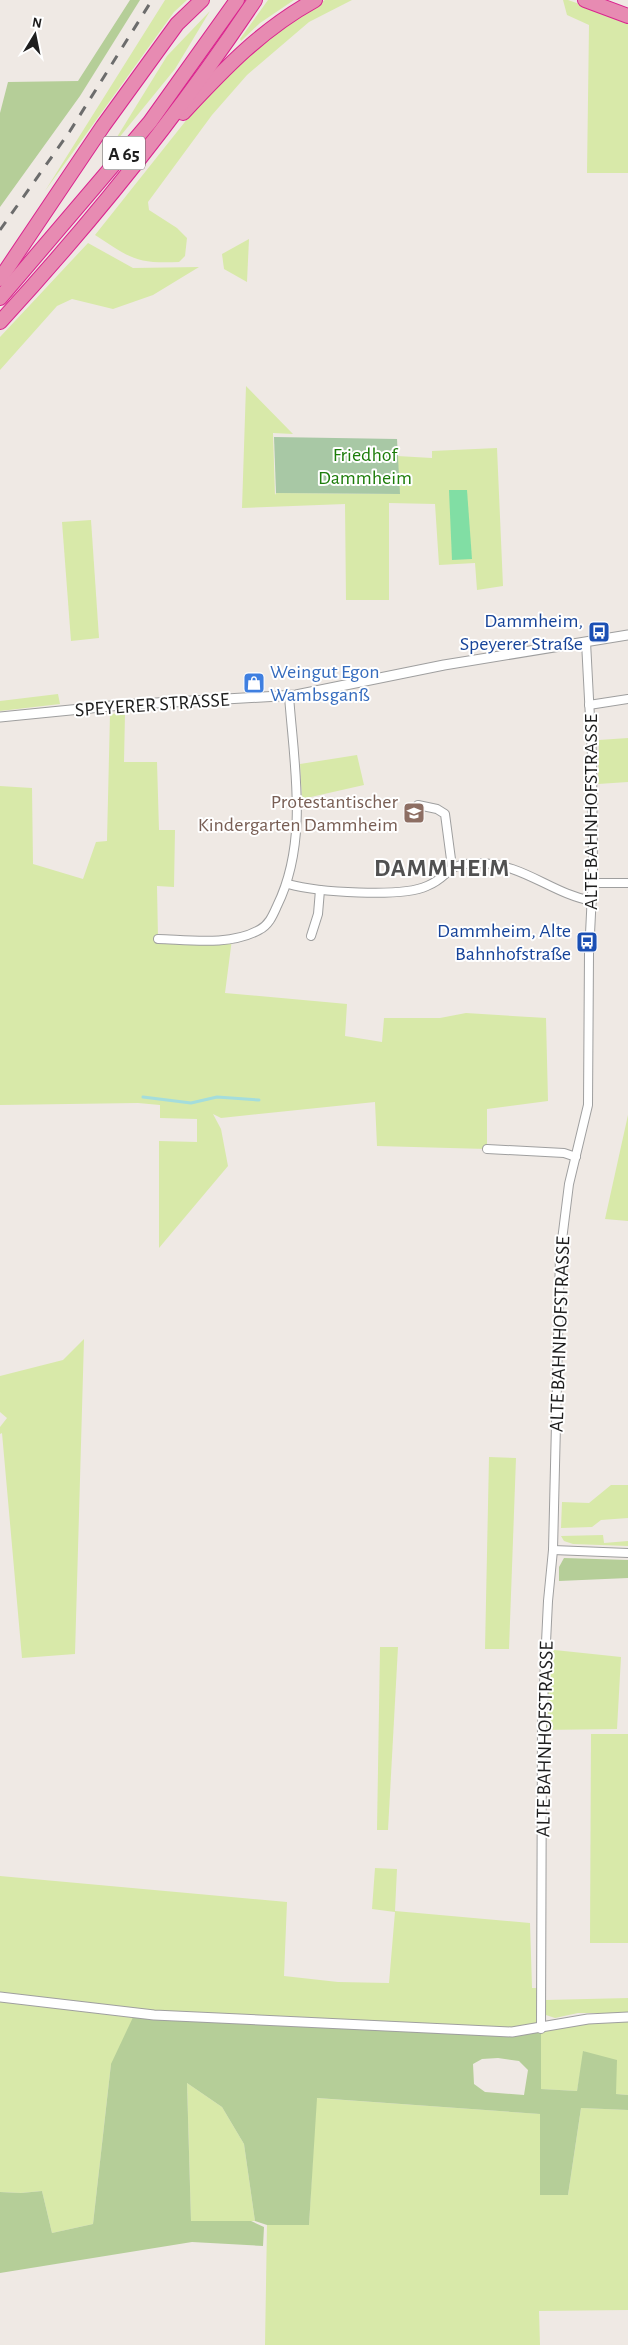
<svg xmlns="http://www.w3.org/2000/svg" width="628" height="2345" font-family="'Alegreya Sans',sans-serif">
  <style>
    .grass { fill: #d8e9a9 }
    .forest { fill: #b5ce98; fill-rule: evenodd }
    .cemetery { fill: #a8c8a5 }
    .pitch { fill: #81dea4 }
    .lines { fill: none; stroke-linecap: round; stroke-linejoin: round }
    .stream { stroke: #a4dddc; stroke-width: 3 }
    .minor-casing { stroke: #9f9f9f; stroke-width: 10 }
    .tertiary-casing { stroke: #9f9f9f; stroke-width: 11 }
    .motorway-casing { stroke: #da248f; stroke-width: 16 }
    .minor { stroke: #fff; stroke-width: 8 }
    .tertiary { stroke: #fff; stroke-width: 9 }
    .motorway { stroke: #e78bb2; stroke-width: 14 }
    .rail { stroke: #6c6c6c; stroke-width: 3; stroke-dasharray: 10 10; stroke-linecap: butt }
    .labels { text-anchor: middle; stroke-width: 4; stroke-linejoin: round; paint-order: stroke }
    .shield { fill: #fff; stroke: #626262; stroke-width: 1 }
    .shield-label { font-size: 19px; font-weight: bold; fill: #1e1e1e }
    .park-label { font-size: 20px; fill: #1d7d0b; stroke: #fff }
    .transit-label { font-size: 20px; fill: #164399; stroke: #fff; text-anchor: end }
    .shop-label { font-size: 20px; fill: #366cbe; stroke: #fff; text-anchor: start }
    .street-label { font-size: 20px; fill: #1e1e1e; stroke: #fff }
    .education-label { font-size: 20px; fill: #785e54; stroke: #fff; text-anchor: end }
    .district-label { font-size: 25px; font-weight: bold; letter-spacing: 1px; fill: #515151; stroke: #fff }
  </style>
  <rect width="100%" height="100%" fill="#efe9e4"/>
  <g class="grass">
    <polygon points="165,0 187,0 174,12 45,191"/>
    <polygon points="268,0 294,0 260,23 241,41 240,39"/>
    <path d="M325 0H352L309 22 247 75 212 115 148 202 149 210 177 228 187 238 185 256 179 262C136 264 130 258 95 235L188 118 232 68 297 15Z"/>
    <polygon points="563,0 568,0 628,21 628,173 587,173 589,25 567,15"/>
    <polygon points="210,11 175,69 109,150 167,56"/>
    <polygon points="249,239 247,282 224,269 222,254"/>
    <polygon points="88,243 133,268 199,267 153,295 113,309 72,299 57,306 0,370 0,337"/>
    <polygon points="246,386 293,434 273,433 275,495 276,493 399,494 397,456 432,458 432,451 497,448 503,586 477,590 475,563 439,565 435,504 389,503 389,600 346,600 345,504 242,508"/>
    <polygon points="91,520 99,638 71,641 62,522"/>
    <polygon points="58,694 60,704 0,711 0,701"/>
    <polygon points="125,713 124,762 157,762 159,830 175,830 174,887 157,886 158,939 232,939 225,993 347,1004 345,1036 382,1042 384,1018 440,1018 466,1013 546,1018 548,1101 487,1109 487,1149 377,1146 375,1102 221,1118 213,1114 221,1129 228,1166 159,1248 159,1141 197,1142 197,1119 160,1118 160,1105 138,1103 0,1105 0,786 32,788 33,864 83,879 96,842 107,841 110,714"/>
    <polygon points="628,738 628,782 598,784 599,740"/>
    <polygon points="357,755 364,785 302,799 300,764"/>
    <polygon points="628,1115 628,1221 605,1219"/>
    <polygon points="84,1339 75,1654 22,1658 2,1433 0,1434 0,1427 7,1418 0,1412 0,1376 63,1360"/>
    <polygon points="489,1457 516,1458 509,1649 485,1649"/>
    <polygon points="611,1485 628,1485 628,1518 601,1520 592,1527 561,1528 562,1502 589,1503"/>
    <polygon points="603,1535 604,1543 628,1541 628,1546 573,1544 564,1541 561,1536"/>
    <polygon points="380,1647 398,1647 388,1830 377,1830"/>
    <polygon points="545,1649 621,1657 617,1729 542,1730"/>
    <polygon points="591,1734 628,1734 628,1943 590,1943"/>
    <polygon points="375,1868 397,1869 395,1911 530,1923 532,1988 539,1988 541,2029 628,2017 628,2095 616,2094 584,2051 577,2091 540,2089 541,2029 111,2064 93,2224 52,2233 42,2191 21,2193 0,2192 0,1876 287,1902 284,1976 338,1982 389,1983 395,1912 372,1909"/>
    <polygon points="628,1998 628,2013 578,2013 555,2018 546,2015 546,2000"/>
    <polygon points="187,2083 222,2107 244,2144 255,2221 191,2221"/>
    <polygon points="316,2098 541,2114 568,2195 581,2108 628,2110 628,2310 539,2311 540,2345 265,2345 267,2225 309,2225"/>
  </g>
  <g class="forest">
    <polygon points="130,0 140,0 80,96 0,207 0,113 8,82 78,81"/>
    <polygon points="564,1558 628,1560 628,1578 559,1581 559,1567"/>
    <path d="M135 2013 541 2029V2089L577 2091 583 2051 617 2060 616 2094 628 2095V2110L581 2108 568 2195H540V2114L317 2098 309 2225H267L255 2221 244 2144 222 2107 187 2083 191 2221H251L264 2227 263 2246 192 2242 0 2273V2192L21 2193 42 2191 52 2233 93 2224 111 2064ZM498 2058 519 2061 528 2070 524 2095 485 2092 474 2084 473 2064 482 2059Z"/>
  </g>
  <polygon class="cemetery" points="274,437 397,439 400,494 276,493"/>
  <polygon class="pitch" points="449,490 467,490 472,559 452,560"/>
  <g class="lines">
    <polyline class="stream" points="143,1097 191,1103 217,1097 259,1100"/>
    <g class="minor-casing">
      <g id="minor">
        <polyline points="589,705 628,699"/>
        <polyline points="418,805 437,809 445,814 452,867"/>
        <polyline points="593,883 628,883"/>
        <path d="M288 884C317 892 401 898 427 886 451 876 444 864 477 863 523 863 550 893 592 901"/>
        <polyline points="311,936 318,914 320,890"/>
        <path d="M158 939C190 940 230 946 259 930 269 925 273 915 277 906 309 841 294 765 289 696"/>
        <polyline points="487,1149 564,1153 576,1157"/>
        <polyline points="553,1550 628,1553"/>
        <polyline points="541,2029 542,1725 548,1601 553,1550 560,1256 569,1184 588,1105 589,954 593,873 592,756 586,642"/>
      </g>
    </g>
    <g class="tertiary-casing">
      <g id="tertiary">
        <polyline points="0,717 121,705 296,695 444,665 628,635"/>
        <polyline points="0,1997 154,2015 512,2032 588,2019 628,2017"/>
      </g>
    </g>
    <g class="motorway-casing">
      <g id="motorway">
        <polyline points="585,0 628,16"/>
        <path d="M183 113C224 69 262 29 315 0"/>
        <polyline points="0,279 103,126 177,24 202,0"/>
        <polyline points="0,298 150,122 237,0"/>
        <path d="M0 322C93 221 179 114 255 0"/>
      </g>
    </g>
    <use href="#minor" class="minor"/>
    <use href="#tertiary" class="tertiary"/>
    <use href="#motorway" class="motorway"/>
    <polyline class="rail" points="0,230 70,131 152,0"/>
  </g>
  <defs>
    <g id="bus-square" transform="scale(1.125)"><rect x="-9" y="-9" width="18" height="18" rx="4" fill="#1a4fb4" stroke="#fff"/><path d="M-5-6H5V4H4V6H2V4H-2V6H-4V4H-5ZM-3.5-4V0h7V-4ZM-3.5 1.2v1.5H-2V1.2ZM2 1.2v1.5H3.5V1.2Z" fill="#fff"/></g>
    <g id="shop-square" transform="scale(1.125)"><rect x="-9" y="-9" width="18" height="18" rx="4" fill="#3f7fe0" stroke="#fff"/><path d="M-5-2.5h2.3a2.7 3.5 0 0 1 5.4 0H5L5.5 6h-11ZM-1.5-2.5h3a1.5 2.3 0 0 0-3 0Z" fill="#fff"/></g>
    <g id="school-square" transform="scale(1.125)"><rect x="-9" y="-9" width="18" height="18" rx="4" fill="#8d6e63" stroke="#fff"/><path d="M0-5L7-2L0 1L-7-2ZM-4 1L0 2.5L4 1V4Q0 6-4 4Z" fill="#fff"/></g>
  </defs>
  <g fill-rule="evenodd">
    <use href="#bus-square" x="599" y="632"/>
    <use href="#shop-square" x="254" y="683"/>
    <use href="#school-square" x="414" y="813"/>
    <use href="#bus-square" x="587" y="942"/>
  </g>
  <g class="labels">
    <rect class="shield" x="103" y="136.5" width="42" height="33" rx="4"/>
    <g class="shield-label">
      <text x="124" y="160">A 65</text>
    </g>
    <g class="park-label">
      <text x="365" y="461">Friedhof<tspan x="365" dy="23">Dammheim</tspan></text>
    </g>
    <g class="transit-label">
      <text x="583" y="627">Dammheim,<tspan x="583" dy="23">Speyerer Straße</tspan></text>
      <text x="571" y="937">Dammheim, Alte<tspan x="571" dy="23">Bahnhofstraße</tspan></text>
    </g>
    <g class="shop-label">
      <text x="270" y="678">Weingut Egon<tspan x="270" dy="23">Wambsganß</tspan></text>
    </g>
    <g class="street-label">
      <text transform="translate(152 704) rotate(-4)" y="7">SPEYERER STRASSE</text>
      <text transform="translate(590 812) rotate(-90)" y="7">ALTE BAHNHOFSTRASSE</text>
      <text transform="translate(559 1334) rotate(-88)" y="7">ALTE BAHNHOFSTRASSE</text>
      <text transform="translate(544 1739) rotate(-89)" y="7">ALTE BAHNHOFSTRASSE</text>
    </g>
    <g class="education-label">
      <text x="398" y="808">Protestantischer<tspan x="398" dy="23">Kindergarten Dammheim</tspan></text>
    </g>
    <g class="district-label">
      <text x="442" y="876">DAMMHEIM</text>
    </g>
  </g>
  <g transform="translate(35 35) rotate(10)" stroke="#ffffff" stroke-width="4" paint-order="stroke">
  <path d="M0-4L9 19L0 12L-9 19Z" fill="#1e1e1e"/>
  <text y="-8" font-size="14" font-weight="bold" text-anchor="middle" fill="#1e1e1e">N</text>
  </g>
</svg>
